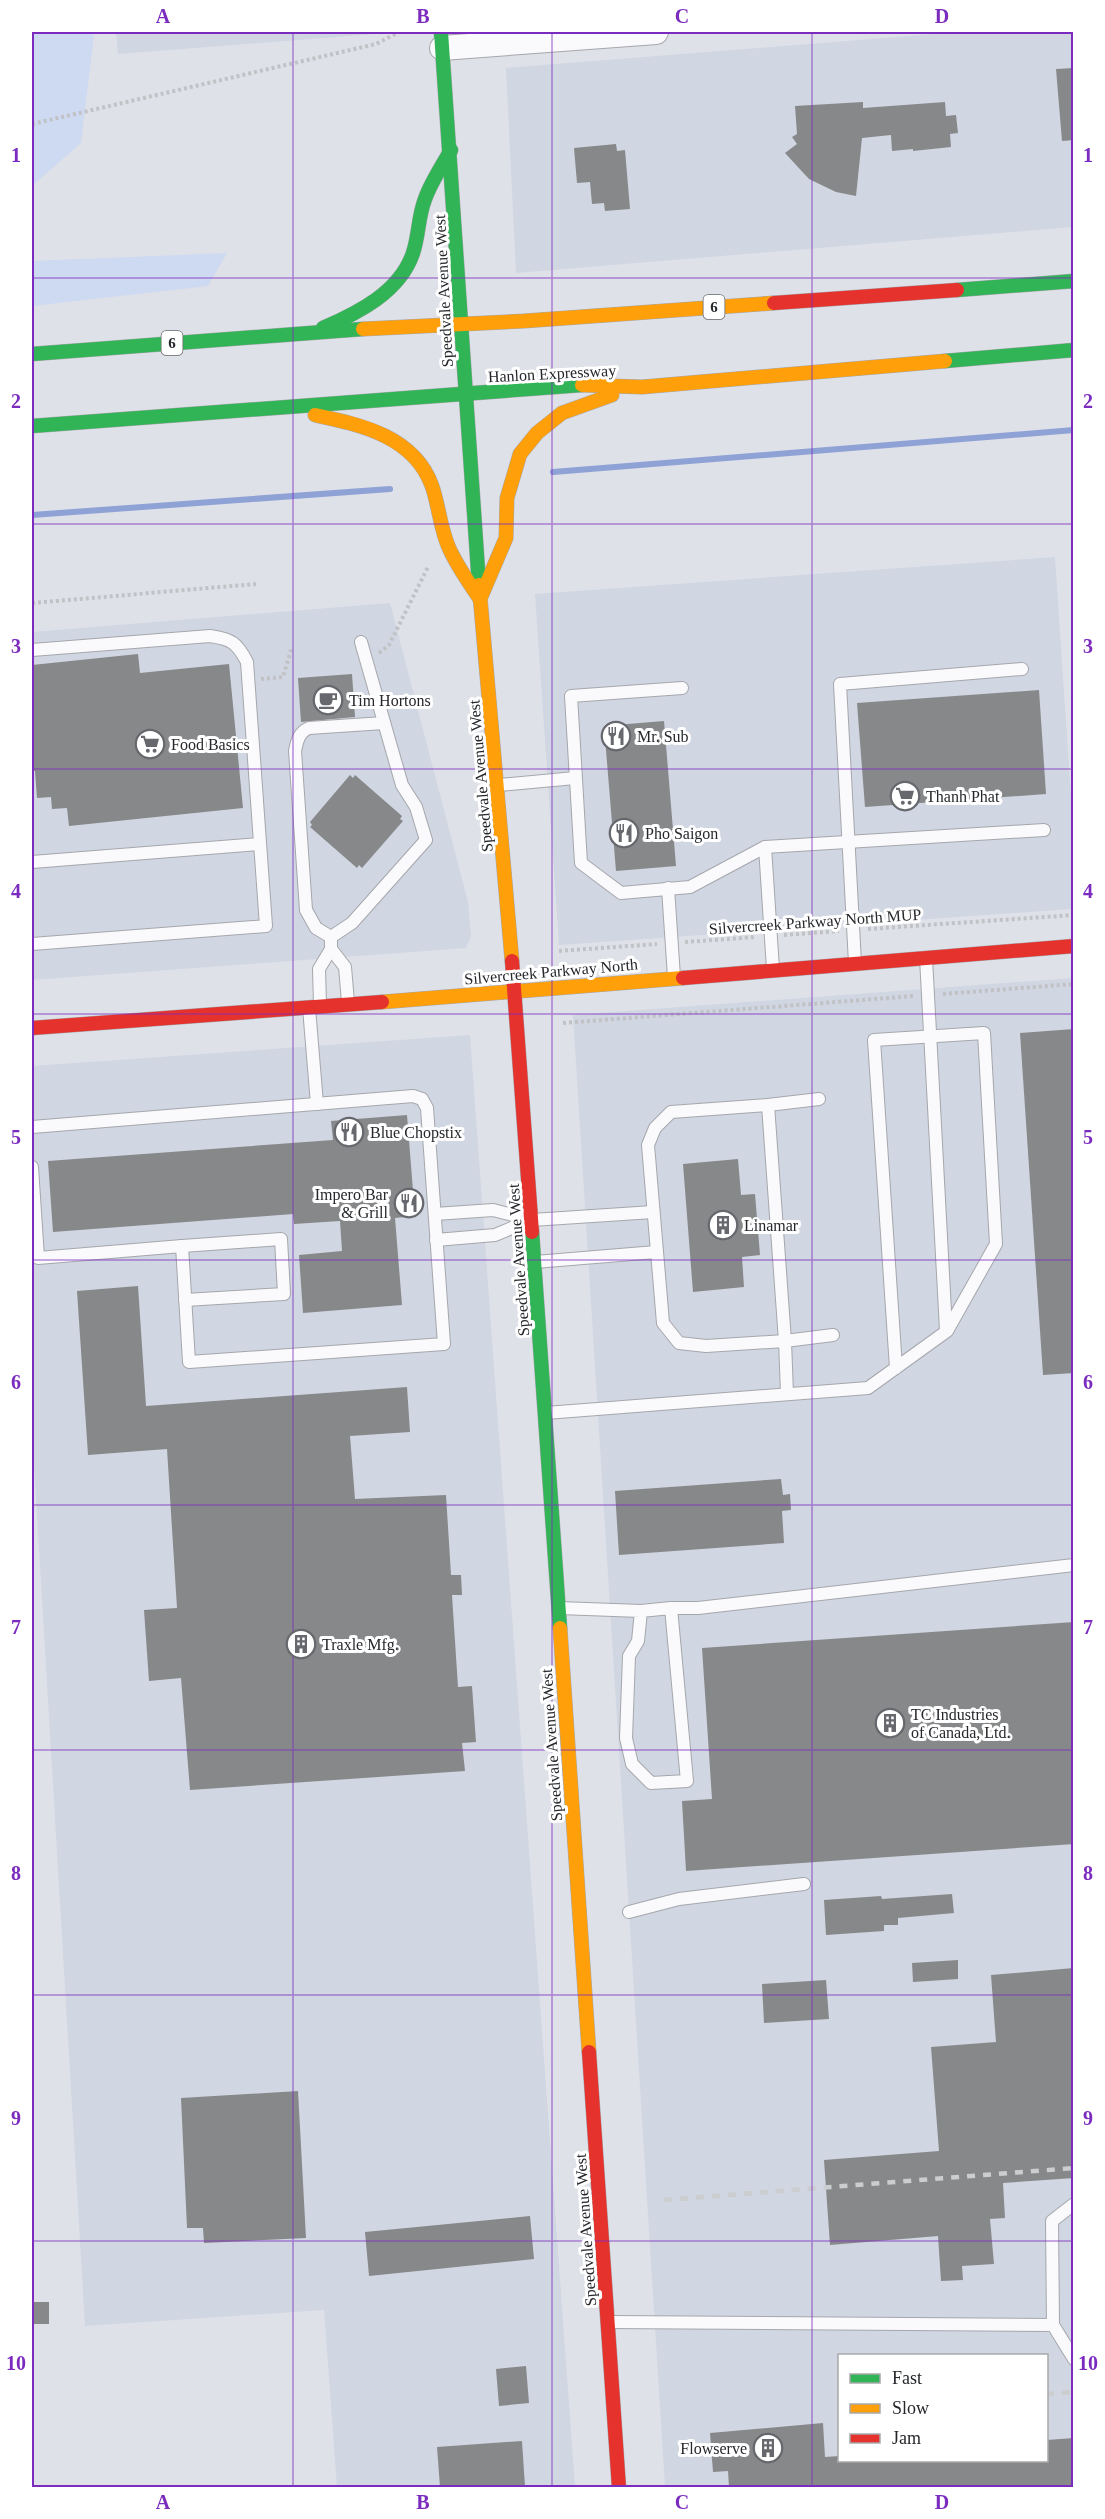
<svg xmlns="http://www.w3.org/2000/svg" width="1105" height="2519" font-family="Georgia,serif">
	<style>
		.built { fill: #d0d6e2; fill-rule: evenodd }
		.green { fill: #ced9f2 }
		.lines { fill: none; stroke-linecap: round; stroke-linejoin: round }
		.stream { stroke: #8fa2d6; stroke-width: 6 }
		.building { fill: #878889 }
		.lane-casing { stroke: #a5a7ac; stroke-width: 14 }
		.street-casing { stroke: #a5a7ac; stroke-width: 26 }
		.fast-casing { stroke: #a5a7ac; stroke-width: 15 }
		.slow-casing { stroke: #a5a7ac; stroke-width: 15 }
		.jam-casing { stroke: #a5a7ac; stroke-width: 15 }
		.path { stroke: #c1c2c5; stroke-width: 4; stroke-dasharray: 3 3; stroke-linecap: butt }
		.lane { stroke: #fafafc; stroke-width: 12 }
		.street { stroke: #fafafc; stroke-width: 24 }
		.fast { stroke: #30b455; stroke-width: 14 }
		.slow { stroke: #ff9f0a; stroke-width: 14 }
		.jam { stroke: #e5322d; stroke-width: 14 }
		.rail { stroke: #cbcdce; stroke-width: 4.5; stroke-dasharray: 8 8; stroke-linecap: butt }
		.grid { fill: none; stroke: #7b2cbf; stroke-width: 1.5; stroke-opacity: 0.55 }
		.labels { text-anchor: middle; stroke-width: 6; stroke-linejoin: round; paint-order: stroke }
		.shield { fill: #fff; stroke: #66686b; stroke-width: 1.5 }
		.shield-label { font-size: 15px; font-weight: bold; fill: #25272b }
		.street-label { font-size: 16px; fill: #25272b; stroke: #fff }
		.poi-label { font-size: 16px; fill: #25272b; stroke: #fff; text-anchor: start }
		.neatline { fill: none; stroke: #7b2cbf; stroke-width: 2 }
		.grid-label { font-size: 20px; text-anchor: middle; font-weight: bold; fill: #7b2cbf }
	</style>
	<rect width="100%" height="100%" fill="#dfe1e8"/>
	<g class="built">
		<path d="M116,32H400L118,54Z"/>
		<path d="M959,32H1073V227L516,273L506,68Z"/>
		<path d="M1055,557L1073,827V909L559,945L535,594Z"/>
		<path d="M390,603L468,902L471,936L466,948L32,980V632Z"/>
		<path d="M1073,978V2487H665L573,1015ZM840,2356H1046V2460H840Z"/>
		<path d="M470,1035L575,2487H337L324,2310L85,2326L32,1430V1066Z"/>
	</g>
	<g class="green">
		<path d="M32,32H85L94,35L81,143L32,186Z"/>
		<path d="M227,253L208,286L32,306V261Z"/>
	</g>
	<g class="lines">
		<g class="stream">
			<path d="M553,472L1074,430"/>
			<path d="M32,515L390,489"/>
		</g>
	</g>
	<g class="building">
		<path d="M1074,68V140L1062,141L1056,69Z"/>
		<path d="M863,102V108L945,102L946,116L956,115L958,133L950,134L951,147L913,151V149L892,151L891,135L862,138L856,196L836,192L809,179L785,153L797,144L792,137L797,134L795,106Z"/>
		<path d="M616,144L617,151L625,150L630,209L605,211L604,203L592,204L590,182L577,183L574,148Z"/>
		<path d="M138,654L140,673L229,664L243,808L69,826L67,808L52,809L51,797L37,798L35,771H32V665Z"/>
		<path d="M352,674L355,717L301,722L298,678Z"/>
		<path d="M1039,690L1046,794L865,807L857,703Z"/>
		<path d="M664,721L676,866L616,871L604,726Z"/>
		<path d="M350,775L353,778L355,775L402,816L400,819L403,821L362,868L359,865L357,868L310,827L312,825L310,822Z"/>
		<path d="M1074,1029V1373L1043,1375L1020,1033Z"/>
		<path d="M407,1115L415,1216L395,1218L402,1305L303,1313L299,1255L342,1251L340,1221L294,1224L293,1214L53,1232L48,1161L333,1140L331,1121Z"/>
		<path d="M738,1159L741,1195L755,1194L760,1255L742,1257L744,1287L693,1292L683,1164Z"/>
		<path d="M138,1286L146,1406L407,1387L410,1432L350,1436L355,1499L446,1495L451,1575H461L462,1595H452L458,1687L472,1686L476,1742L462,1743L465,1771L190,1790L181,1678L149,1681L144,1610L177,1608L167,1449L88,1455L77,1291Z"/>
		<path d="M781,1479L783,1495L790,1494L791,1510L782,1511L784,1543L619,1555L615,1491Z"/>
		<path d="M1074,1622V1844L686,1871L682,1801L712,1799L702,1648Z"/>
		<path d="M952,1894L954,1913L898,1918V1925H884V1931L826,1935L824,1900L881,1896L882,1899Z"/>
		<path d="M958,1960V1979L913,1982L912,1963Z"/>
		<path d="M1074,1968V2178L1003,2183L1005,2218L990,2219L994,2264L962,2266L963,2280L941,2281L938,2236L830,2245L824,2160L939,2151L931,2047L996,2042L991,1975Z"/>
		<path d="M826,1980L829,2019L764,2023L762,1984Z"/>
		<path d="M298,2091L306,2238L204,2243L203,2228H187L181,2098Z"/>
		<path d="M530,2216L534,2259L369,2276L365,2232Z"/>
		<rect x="32" y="2302" width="17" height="22"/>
		<path d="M526,2366L529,2403L499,2406L496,2369Z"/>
		<path d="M823,2423L825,2457L840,2456V2460H1047V2440L1074,2438V2487H729L728,2471L713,2472L710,2433Z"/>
		<path d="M522,2441L525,2487H440L437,2447Z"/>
	</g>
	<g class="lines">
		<g class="lane-casing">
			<g id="lane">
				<path d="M32,650L210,636C232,639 237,643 247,662L266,926L32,944"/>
				<path d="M682,688L571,696L581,863L621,893L690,887L765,847L1044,830"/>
				<path d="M499,785L575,778"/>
				<path d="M765,847L773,969"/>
				<path d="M32,862L260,844"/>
				<path d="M668,888L674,977"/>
				<path d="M331,937L352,923L426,840L416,807L402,785L361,642"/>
				<path d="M331,937L316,928L306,910L295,751C297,741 299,732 309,728L384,723"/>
				<path d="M331,937V949L345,967L348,1002"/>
				<path d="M926,958L946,1330"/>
				<path d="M855,963L840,684L1022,669"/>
				<path d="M320,1004L319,969L331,949"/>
				<path d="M309,1008L317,1104"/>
				<path d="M768,1105L785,1341L706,1346L679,1343L663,1323L648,1145L655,1128L671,1112Z"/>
				<path d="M768,1105L819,1099"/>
				<path d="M32,1127L413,1096L422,1099L427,1108L444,1344L189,1362L182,1246L38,1258L32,1167"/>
				<path d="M435,1214L493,1210L532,1220L653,1212"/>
				<path d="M436,1240L495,1235L531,1220"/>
				<path d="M182,1246L281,1239L284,1294L185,1300"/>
				<path d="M535,1262L656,1252"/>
				<path d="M787,1394L785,1341L833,1335"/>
				<path d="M546,1413L868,1388L947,1331L996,1244L984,1033L874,1040L896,1368"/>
				<path d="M559,1608L641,1611L671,1608L687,1781L651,1783L632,1764L626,1738L629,1656L638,1641L641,1611"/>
				<path d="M671,1608H698L1074,1565"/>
				<path d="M629,1912L679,1899L804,1884"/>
				<path d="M609,2322L1053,2325L1074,2359"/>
				<path d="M1053,2325L1052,2221L1074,2204"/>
			</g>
		</g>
		<g class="street-casing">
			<path id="street" d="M442,48L656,32"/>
		</g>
		<g class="fast-casing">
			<g id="fast">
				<path d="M441,32L479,585"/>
				<path d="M957,290L1074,281"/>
				<path d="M323,328C358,313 400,292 413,253C419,235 418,217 425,199C431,182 442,166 451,150"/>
				<path d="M32,354L363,329"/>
				<path d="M945,361L1074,350"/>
				<path d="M32,426L582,385"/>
				<path d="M532,1232L560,1628"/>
			</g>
		</g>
		<g class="slow-casing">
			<g id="slow">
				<path d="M363,329L524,321L774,303"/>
				<path d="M582,385L642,387L945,361"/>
				<path d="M315,415C361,425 414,436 432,486C439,506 440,528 449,548C457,566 469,583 480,599"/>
				<path d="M479,585L512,961"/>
				<path d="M480,599L506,538L507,498L520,454L537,433L562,413L612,395"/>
				<path d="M382,1002L683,978"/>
				<path d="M560,1628L589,2052"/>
			</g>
		</g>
		<g class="jam-casing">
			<g id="jam">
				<path d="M774,303L957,290"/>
				<path d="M512,961L532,1232"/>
				<path d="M683,978L1074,946"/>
				<path d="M32,1028L382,1002"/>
				<path d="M589,2052L619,2488"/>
			</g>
		</g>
		<g class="path">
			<path d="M32,124L376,44L399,32"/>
			<path d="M32,603L256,584"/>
			<path d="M379,653L389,645L428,567"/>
			<path d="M261,679L283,677L292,647"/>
			<path d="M868,929L1074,915"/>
			<path d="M784,935L839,931"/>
			<path d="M685,942L756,937"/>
			<path d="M559,951L657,944"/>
			<path d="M943,994L1074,984"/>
			<path d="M563,1023L914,996"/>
		</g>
		<use href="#lane" class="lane"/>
		<use href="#street" class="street"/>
		<use href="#fast" class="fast"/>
		<use href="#slow" class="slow"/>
		<use href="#jam" class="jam"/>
		<g class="rail">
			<path d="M664,2200L1074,2168"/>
			<path d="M1046,2394L1074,2392"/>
		</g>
	</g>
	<path class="grid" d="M293,32V2488M552,32V2488M812,32V2488M32,278H1074M32,524H1074M32,769H1074M32,1014H1074M32,1260H1074M32,1505H1074M32,1750H1074M32,1995H1074M32,2241H1074"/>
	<defs>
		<g id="cafe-ring" transform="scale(1.5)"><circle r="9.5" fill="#fff" stroke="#66686d" stroke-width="1.5"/><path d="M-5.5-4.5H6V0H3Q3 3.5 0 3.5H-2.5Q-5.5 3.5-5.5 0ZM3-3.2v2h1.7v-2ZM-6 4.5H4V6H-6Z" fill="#66686d"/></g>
		<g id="restaurant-ring" transform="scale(1.5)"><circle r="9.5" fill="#fff" stroke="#66686d" stroke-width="1.5"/><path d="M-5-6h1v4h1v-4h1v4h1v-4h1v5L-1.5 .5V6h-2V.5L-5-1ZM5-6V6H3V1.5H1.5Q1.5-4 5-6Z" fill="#66686d"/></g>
		<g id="supermarket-ring" transform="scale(1.5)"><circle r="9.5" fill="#fff" stroke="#66686d" stroke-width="1.5"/><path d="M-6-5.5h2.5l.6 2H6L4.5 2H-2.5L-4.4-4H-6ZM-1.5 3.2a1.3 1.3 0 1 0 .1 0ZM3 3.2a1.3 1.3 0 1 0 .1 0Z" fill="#66686d"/></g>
		<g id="building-ring" transform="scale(1.5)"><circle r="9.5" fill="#fff" stroke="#66686d" stroke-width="1.5"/><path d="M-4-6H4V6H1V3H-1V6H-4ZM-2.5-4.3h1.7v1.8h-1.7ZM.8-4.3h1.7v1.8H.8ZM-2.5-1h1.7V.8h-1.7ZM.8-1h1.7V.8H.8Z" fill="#66686d"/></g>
	</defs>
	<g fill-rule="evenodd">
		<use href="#cafe-ring" x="328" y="700"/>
		<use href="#restaurant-ring" x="616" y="736"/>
		<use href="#supermarket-ring" x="150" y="744"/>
		<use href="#supermarket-ring" x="905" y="796"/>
		<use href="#restaurant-ring" x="624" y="833"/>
		<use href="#restaurant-ring" x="349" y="1132"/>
		<use href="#restaurant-ring" x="409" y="1203"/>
		<use href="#building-ring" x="723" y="1225"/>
		<use href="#building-ring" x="301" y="1644"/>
		<use href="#building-ring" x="890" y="1723"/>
		<use href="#building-ring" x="768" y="2448"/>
	</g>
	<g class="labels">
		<g class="shield">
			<rect x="703.5" y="295" width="21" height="24" rx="4.5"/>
			<rect x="161.5" y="331" width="21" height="24" rx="4.5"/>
		</g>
		<g class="shield-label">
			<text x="714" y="312">6</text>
			<text x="172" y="348">6</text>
		</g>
		<g class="street-label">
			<text transform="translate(443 291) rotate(-93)" y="6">Speedvale Avenue West</text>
			<text transform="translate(552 373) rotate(-3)" y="6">Hanlon Expressway</text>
			<text transform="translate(480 776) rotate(-95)" y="6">Speedvale Avenue West</text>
			<text transform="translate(815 921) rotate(-4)" y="6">Silvercreek Parkway North MUP</text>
			<text transform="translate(551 971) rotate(-5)" y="6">Silvercreek Parkway North</text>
			<text transform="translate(518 1260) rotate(-94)" y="6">Speedvale Avenue West</text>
			<text transform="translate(551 1745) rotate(-94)" y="6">Speedvale Avenue West</text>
			<text transform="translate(585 2230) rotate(-94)" y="6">Speedvale Avenue West</text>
		</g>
		<g class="poi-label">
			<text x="349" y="706">Tim Hortons</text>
			<text x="637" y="742">Mr. Sub</text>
			<text x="171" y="750">Food Basics</text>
			<text x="926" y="802">Thanh Phat</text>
			<text x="645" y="839">Pho Saigon</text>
			<text x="370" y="1138">Blue Chopstix</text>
			<text x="388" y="1200" text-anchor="end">Impero Bar<tspan x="388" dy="18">&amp; Grill</tspan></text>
			<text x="744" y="1231">Linamar</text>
			<text x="322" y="1650">Traxle Mfg.</text>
			<text x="911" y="1720">TC Industries<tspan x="911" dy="18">of Canada, Ltd.</tspan></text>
			<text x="747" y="2454" text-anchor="end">Flowserve</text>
		</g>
	</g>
	<rect width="1105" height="2519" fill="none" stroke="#ffffff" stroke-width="66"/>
	<rect x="838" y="2354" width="210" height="108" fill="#ffffff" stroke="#a8a9aa" stroke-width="1.5"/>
	<rect x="850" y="2374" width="30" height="9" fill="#30b455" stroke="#a8a9aa" stroke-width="1.5"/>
	<text x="892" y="2384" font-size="18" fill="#25272b">Fast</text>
	<rect x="850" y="2404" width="30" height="9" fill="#ff9f0a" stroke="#a8a9aa" stroke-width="1.5"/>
	<text x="892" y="2414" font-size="18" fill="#25272b">Slow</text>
	<rect x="850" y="2434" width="30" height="9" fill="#e5322d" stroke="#a8a9aa" stroke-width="1.5"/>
	<text x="892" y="2444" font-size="18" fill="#25272b">Jam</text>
	<rect x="33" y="33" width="1039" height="2453" class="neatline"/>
	<g class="grid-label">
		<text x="163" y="23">A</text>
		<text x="423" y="23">B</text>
		<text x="682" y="23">C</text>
		<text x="942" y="23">D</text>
		<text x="16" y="162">1</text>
		<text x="1088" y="162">1</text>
		<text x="16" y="408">2</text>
		<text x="1088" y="408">2</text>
		<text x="16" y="653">3</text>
		<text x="1088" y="653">3</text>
		<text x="16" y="898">4</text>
		<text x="1088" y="898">4</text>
		<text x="16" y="1144">5</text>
		<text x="1088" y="1144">5</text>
		<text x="16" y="1389">6</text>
		<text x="1088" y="1389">6</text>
		<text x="16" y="1634">7</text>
		<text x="1088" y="1634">7</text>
		<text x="16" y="1880">8</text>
		<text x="1088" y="1880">8</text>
		<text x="16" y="2125">9</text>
		<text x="1088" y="2125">9</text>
		<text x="16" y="2370">10</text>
		<text x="1088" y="2370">10</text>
		<text x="163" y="2509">A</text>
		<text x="423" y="2509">B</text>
		<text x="682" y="2509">C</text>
		<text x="942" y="2509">D</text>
	</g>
</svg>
